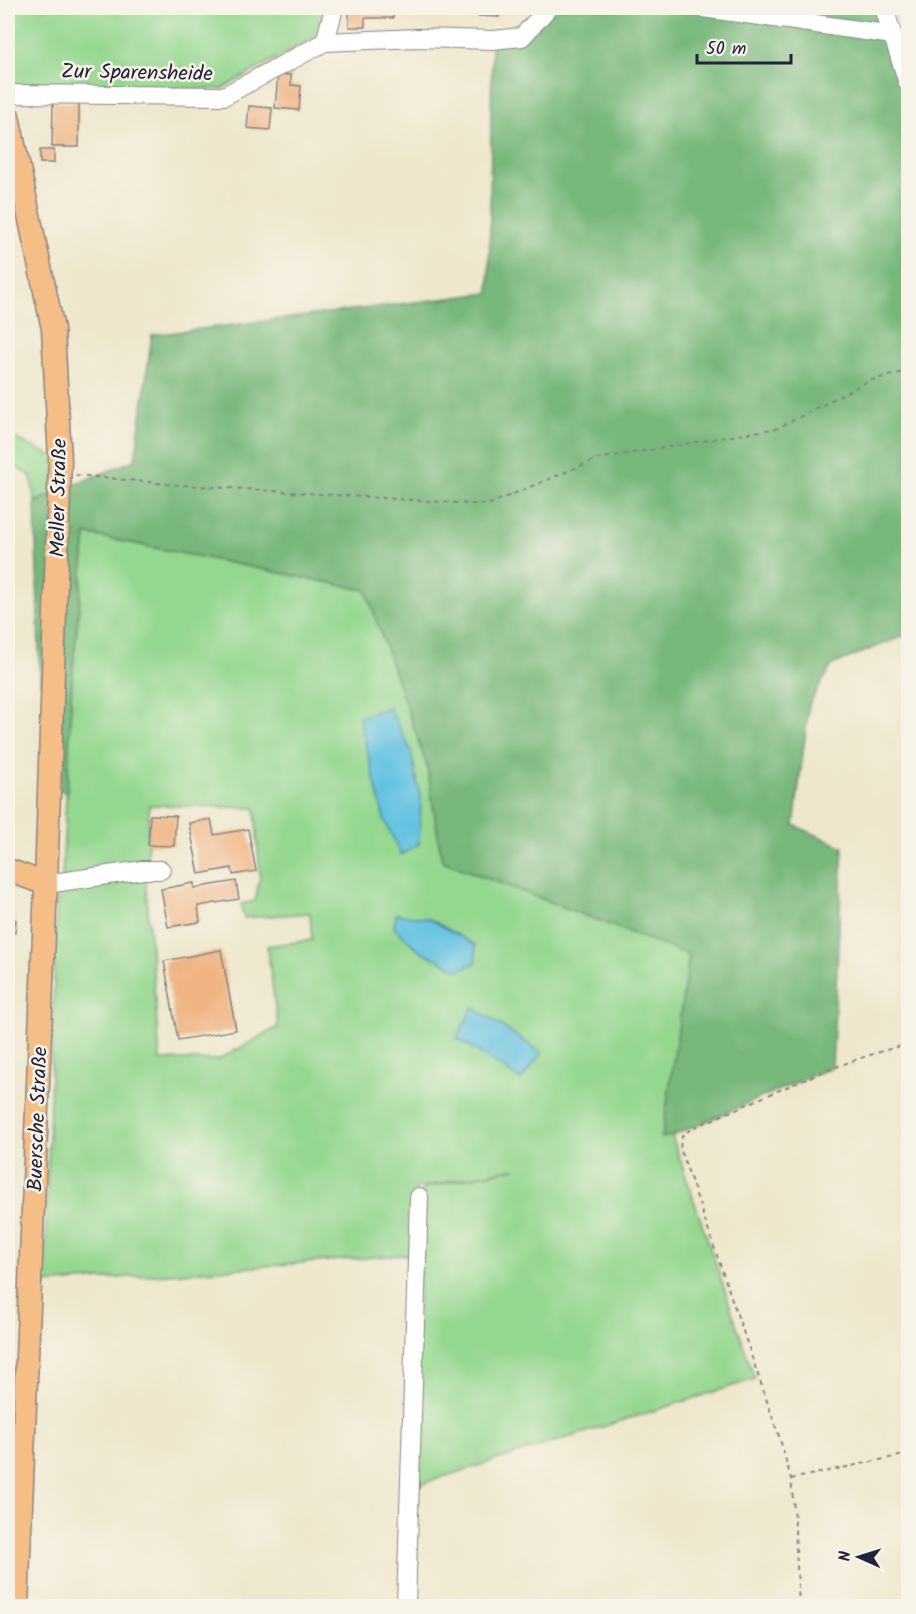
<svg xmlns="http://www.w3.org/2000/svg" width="916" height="1614" font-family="Kalam,sans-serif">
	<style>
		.green { fill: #94d78f; stroke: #5b7c65; stroke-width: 1.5 }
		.forest { fill: #77b87a; stroke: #4c6d5a; stroke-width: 1.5 }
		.water { fill: #63c2e1; stroke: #42728e; stroke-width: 1.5 }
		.building { fill: #f0b381 }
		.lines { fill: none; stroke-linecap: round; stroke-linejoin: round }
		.minor-casing { stroke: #888484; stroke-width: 20 }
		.major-casing { stroke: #888484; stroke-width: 25 }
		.path { stroke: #888484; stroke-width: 2; stroke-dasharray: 4.5 4.5; stroke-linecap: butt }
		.minor { stroke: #fff; stroke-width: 18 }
		.major { stroke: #f6be87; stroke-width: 22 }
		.labels { text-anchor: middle; stroke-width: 5; stroke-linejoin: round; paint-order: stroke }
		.street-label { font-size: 21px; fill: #22223b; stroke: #f7f3e8 }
	</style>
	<rect width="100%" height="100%" fill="#f7f3e8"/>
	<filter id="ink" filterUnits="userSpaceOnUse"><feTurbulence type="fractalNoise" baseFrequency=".0167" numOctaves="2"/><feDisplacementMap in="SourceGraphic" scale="12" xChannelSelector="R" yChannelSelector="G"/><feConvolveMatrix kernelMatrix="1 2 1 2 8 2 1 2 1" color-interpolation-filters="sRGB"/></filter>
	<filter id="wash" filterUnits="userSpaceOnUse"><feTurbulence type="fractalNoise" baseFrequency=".008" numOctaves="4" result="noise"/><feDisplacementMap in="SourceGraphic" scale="24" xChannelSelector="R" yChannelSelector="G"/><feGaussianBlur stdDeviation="1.35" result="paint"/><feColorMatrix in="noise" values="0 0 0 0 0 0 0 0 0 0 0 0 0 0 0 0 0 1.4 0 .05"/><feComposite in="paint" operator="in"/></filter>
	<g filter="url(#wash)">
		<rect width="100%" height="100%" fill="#eee7cc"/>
		<g class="green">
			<path d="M8,8H328L321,34L221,89L8,87Z"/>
			<path d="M8,435L54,457V494L35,502L31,476L8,463Z"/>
			<path d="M86,534L366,590L427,766L442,861L690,955L662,1137L672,1136L755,1379L411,1487L423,1188L515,1168L416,1188L414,1254L44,1284L57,890L145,875L160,1060H218L278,1027L267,946L312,940L310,913L244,918L241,904L255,901L260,877L255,808L149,805L147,863L62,879L72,678Z"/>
		</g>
		<g class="forest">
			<path d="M554,8H876L908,99V638L903,636L832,665L809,704L794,825L843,847L832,1067L672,1136L662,1138L689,955L442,861L427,766L366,590L86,534L72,678L67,795L60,789L68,487L135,460L152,335L489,293L492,44Z"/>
			<path d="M54,494L46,684H40L35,502Z"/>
		</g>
		<g class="water">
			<path d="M389,707L411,751L421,800L419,844L401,855L384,819L359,717Z"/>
			<path d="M396,914L430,919L475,945L476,963L459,970L419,950L394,928Z"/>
			<path d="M473,1007L542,1053L521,1080L457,1038Z"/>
		</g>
		<g id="blocks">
			<g class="building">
				<path d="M349,8H393V18H365V27H349Z"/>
				<path d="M477,8H499V17L477,16Z"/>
				<path d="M278,74L291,75V85L301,86L299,110L275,108Z"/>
				<path d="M53,102H79V147H52Z"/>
				<path d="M249,106L272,108L270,130L247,128Z"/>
				<rect x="40" y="150" width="14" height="13"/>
				<path d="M150,815L176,816L174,846L148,845Z"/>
				<path d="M211,819L214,835L248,829L256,871L233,875L232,868L199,874L189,823Z"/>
				<path d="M236,881L239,899L198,906L200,922L168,927L161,889L194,883V888Z"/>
				<path d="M8,919L16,920L15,933L8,932Z"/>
				<path d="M221,950L236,1030L178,1040L164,961Z"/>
			</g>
		</g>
	</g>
	<g filter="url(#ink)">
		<use href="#blocks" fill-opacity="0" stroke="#888484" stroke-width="1.5"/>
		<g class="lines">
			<g class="minor-casing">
				<g id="minor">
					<path d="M703,8L893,35"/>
					<path d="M884,8L908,83"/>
					<path d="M325,42L334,8"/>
					<path d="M8,94L224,96L325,42L417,38L493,40L522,37L548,8"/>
					<path d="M46,884L143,870H161"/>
					<path d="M406,1606L419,1197"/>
				</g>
			</g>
			<g class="major-casing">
				<g id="major">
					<path d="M8,116L53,329L60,460L46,884L17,1606"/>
					<path d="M8,870L46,884"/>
				</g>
			</g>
			<g class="path">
				<path d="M76,475L168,484L487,505L597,459L778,428L868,381L908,371"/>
				<path d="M791,1479L908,1454"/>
				<path d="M799,1606L794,1509L791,1479L780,1439L680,1148L682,1136L692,1128C762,1099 835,1062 908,1044"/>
			</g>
			<use href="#minor" class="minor"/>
			<use href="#major" class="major"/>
		</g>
	</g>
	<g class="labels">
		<g class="street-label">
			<text transform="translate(137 72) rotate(1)" y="7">Zur Sparensheide</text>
			<text transform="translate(58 498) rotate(-89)" y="7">Meller Straße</text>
			<text transform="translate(37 1119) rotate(-88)" y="7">Buersche Straße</text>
		</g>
	</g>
	<rect width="916" height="1614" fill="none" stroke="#f7f3e8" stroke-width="30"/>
	<g transform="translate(859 1557) rotate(273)" stroke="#f7f3e8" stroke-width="4.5" paint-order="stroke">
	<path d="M0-4.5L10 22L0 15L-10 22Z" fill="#22223b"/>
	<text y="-9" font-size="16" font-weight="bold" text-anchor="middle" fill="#22223b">N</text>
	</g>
	<path d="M697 54v9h94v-9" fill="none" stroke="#22223b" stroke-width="3"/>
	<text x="706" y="54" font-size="18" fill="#22223b" stroke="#f7f3e8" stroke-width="4.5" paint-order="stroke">50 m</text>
</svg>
